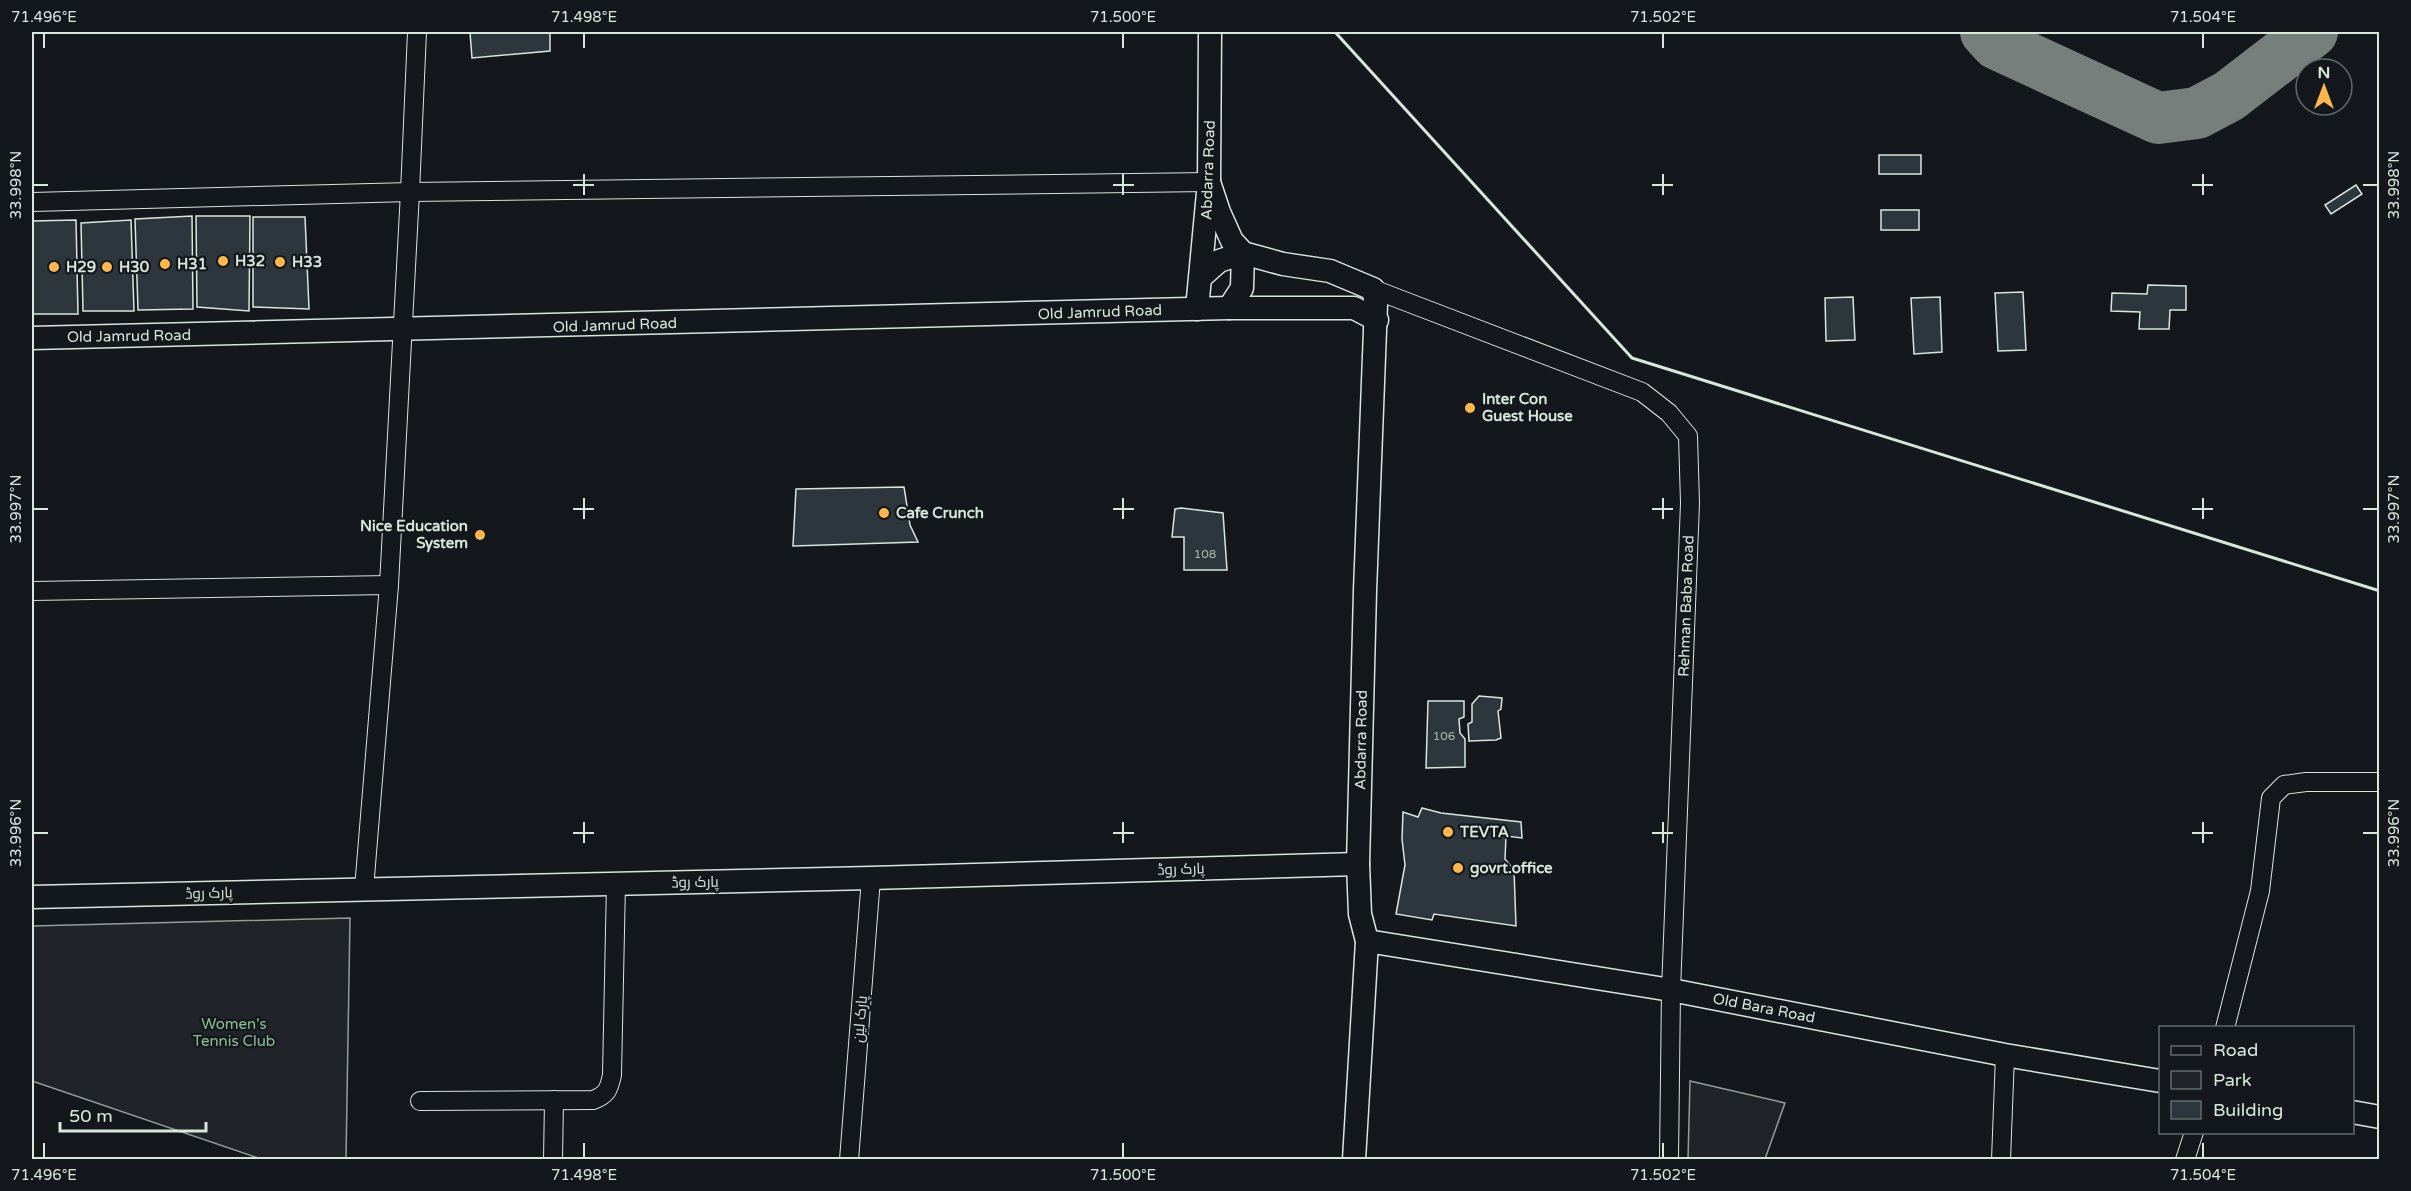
<svg xmlns="http://www.w3.org/2000/svg" width="2411" height="1191" font-family="'Varela Round',Cairo,sans-serif">
	<style>
		.green { fill: #202428; stroke: #939e99; stroke-width: 1.5 }
		.lines { fill: none; stroke-linecap: round; stroke-linejoin: round }
		.taxiway { stroke: #767f7c; stroke-width: 52 }
		.building { fill: #2c363c; stroke: #d8e6dc; stroke-width: 1.5 }
		.minor-casing { stroke: #d8e6dc; stroke-width: 20 }
		.tertiary-casing { stroke: #d8e6dc; stroke-width: 25 }
		.minor { stroke: #14181c; stroke-width: 18 }
		.tertiary { stroke: #14181c; stroke-width: 22 }
		.wall { stroke: #d8e6dc; stroke-width: 3 }
		.ticks { fill: none; stroke: #d8e6dc; stroke-width: 2 }
		.poi-dot { fill: #ffb74d; stroke: #14181c; stroke-width: 2 }
		.labels { text-anchor: middle; stroke-width: 4.5; stroke-linejoin: round; paint-order: stroke }
		.number-label { font-size: 12px; fill: #adbab4 }
		.street-label { font-size: 15px; fill: #d8e6dc; stroke: #14181c }
		.poi-label { font-size: 15px; font-weight: bold; fill: #d8e6dc; stroke: #14181c; text-anchor: start }
		.park-label { font-size: 15px; fill: #8ac095; stroke: #14181c }
		.neatline { fill: none; stroke: #d8e6dc; stroke-width: 2 }
		.ticks-label { font-size: 15px; text-anchor: middle; fill: #d8e6dc }
	</style>
	<rect width="100%" height="100%" fill="#14181c"/>
	<g class="green">
		<path d="M350,918L346,1159H261L32,1081V926Z"/>
		<path d="M1690,1081L1785,1103L1765,1159H1688Z"/>
	</g>
	<g class="lines">
		<path class="taxiway" d="M1986,32L1997,44L2158,118L2197,113L2229,96L2312,32"/>
	</g>
	<g class="building">
		<path d="M470,32H550V51L472,58Z"/>
		<rect x="1879" y="155" width="42" height="19"/>
		<path d="M2356,185L2362,194L2331,214L2325,205Z"/>
		<rect x="1881" y="210" width="38" height="20"/>
		<path d="M192,216L193,309L138,310L135,219Z"/>
		<path d="M196,216H250L249,311L197,307Z"/>
		<path d="M253,217H305L309,309L253,307Z"/>
		<path d="M76,220L78,314H32V221Z"/>
		<path d="M131,220L134,311H83L81,223Z"/>
		<path d="M2148,285L2186,286V310H2170L2169,329H2139L2140,312L2111,311L2112,293L2147,294Z"/>
		<path d="M2023,292L2026,350L1998,351L1995,293Z"/>
		<path d="M1853,297L1855,340L1826,341L1825,298Z"/>
		<path d="M1940,297L1942,352L1914,354L1911,298Z"/>
		<path d="M904,487L910,525L918,542L793,546L796,489Z"/>
		<path d="M1181,508L1223,513L1227,570H1184V537H1172L1175,509Z"/>
		<path d="M1479,696L1502,698L1501,709L1498,711L1501,738L1496,740L1469,741L1468,724L1472,722V704Z"/>
		<path d="M1428,701H1464V717L1459,719L1460,733L1465,739V767L1426,768Z"/>
		<path d="M1422,808L1441,813L1521,822L1522,838L1506,836L1505,859L1514,870L1516,926L1434,914L1432,920L1396,914L1405,865L1402,839L1403,812L1418,817Z"/>
	</g>
	<g class="lines">
		<g class="minor-casing">
			<g id="minor">
				<path d="M32,202L410,192L1209,182"/>
				<path d="M1373,289L1642,392L1669,413L1688,436L1690,503L1671,990L1669,1160"/>
				<path d="M32,591L389,585"/>
				<path d="M364,889L389,585L410,192L417,32"/>
				<path d="M2225,1028L2260,891L2271,798L2284,785L2306,782H2380"/>
				<path d="M420,1101L593,1100C607,1095 609,1089 612,1075L616,883"/>
				<path d="M553,1160L554,1100"/>
				<path d="M849,1160L871,878"/>
				<path d="M2001,1160L2005,1055"/>
				<path d="M2185,1160L2194,1132"/>
			</g>
		</g>
		<g class="tertiary-casing">
			<g id="tertiary">
				<path d="M1209,182L1219,212L1232,241L1243,253L1283,264L1330,271L1373,289L1376,304L1365,591L1358,864L1360,914L1367,941L1354,1160"/>
				<path d="M1201,277L1219,261L1243,253L1242,288L1229,308"/>
				<path d="M1197,309L1209,182L1210,32"/>
				<path d="M32,338L1229,308H1354L1377,320"/>
				<path d="M32,897L871,878L1358,864"/>
				<path d="M1367,941L1671,990L2005,1055L2160,1081"/>
				<path d="M2352,1112L2380,1117"/>
			</g>
		</g>
		<use href="#minor" class="minor"/>
		<use href="#tertiary" class="tertiary"/>
		<path class="wall" d="M1335,32L1632,358L2380,591"/>
	</g>
	<path class="ticks" d="M44,33V48M584,33V48M1123,33V48M1663,33V48M2203,33V48M584,174V195M1123,174V195M1663,174V195M2203,174V195M33,185H48M573,185H594M1113,185H1134M1652,185H1673M2192,185H2213M2363,185H2378M584,498V519M1123,498V519M1663,498V519M2203,498V519M33,509H48M573,509H594M1113,509H1134M1652,509H1673M2192,509H2213M2363,509H2378M584,822V843M1123,822V843M1663,822V843M2203,822V843M33,833H48M573,833H594M1113,833H1134M1652,833H1673M2192,833H2213M2363,833H2378M44,1143V1158M584,1143V1158M1123,1143V1158M1663,1143V1158M2203,1143V1158"/>
	<g class="poi-dot">
		<circle cx="223" cy="261" r="6"/>
		<circle cx="280" cy="262" r="6"/>
		<circle cx="165" cy="264" r="6"/>
		<circle cx="54" cy="267" r="6"/>
		<circle cx="107" cy="267" r="6"/>
		<circle cx="1470" cy="408" r="6"/>
		<circle cx="884" cy="513" r="6"/>
		<circle cx="480" cy="535" r="6"/>
		<circle cx="1448" cy="832" r="6"/>
		<circle cx="1458" cy="868" r="6"/>
	</g>
	<g class="labels">
		<g class="number-label">
			<text x="1205" y="558">108</text>
			<text x="1444" y="740">106</text>
		</g>
		<g class="street-label">
			<text transform="translate(1208 170) rotate(-88)" y="5">Abdarra Road</text>
			<text transform="translate(1100 312) rotate(-2)" y="5">Old Jamrud Road</text>
			<text transform="translate(615 325) rotate(-2)" y="5">Old Jamrud Road</text>
			<text transform="translate(129 336) rotate(-1)" y="5">Old Jamrud Road</text>
			<text transform="translate(1686 606) rotate(-88)" y="5">Rehman Baba Road</text>
			<text transform="translate(1361 740) rotate(-89)" y="5">Abdarra Road</text>
			<text transform="translate(1181 869) rotate(-2)" y="5">پارک روڈ</text>
			<text transform="translate(695 882) rotate(-1)" y="5">پارک روڈ</text>
			<text transform="translate(209 893) rotate(-2)" y="5">پارک روڈ</text>
			<text transform="translate(1764 1008) rotate(11)" y="5">Old Bara Road</text>
			<text transform="translate(860 1019) rotate(-85)" y="5">پارک لین</text>
		</g>
		<g class="poi-label">
			<text x="235" y="266">H32</text>
			<text x="292" y="267">H33</text>
			<text x="177" y="269">H31</text>
			<text x="66" y="272">H29</text>
			<text x="119" y="272">H30</text>
			<text x="1482" y="404">Inter Con<tspan x="1482" dy="17">Guest House</tspan></text>
			<text x="896" y="518">Cafe Crunch</text>
			<text x="468" y="531" text-anchor="end">Nice Education<tspan x="468" dy="17">System</tspan></text>
			<text x="1460" y="837">TEVTA</text>
			<text x="1470" y="873">govrt.office</text>
		</g>
		<g class="park-label">
			<text x="234" y="1029">Women's<tspan x="234" dy="17">Tennis Club</tspan></text>
		</g>
	</g>
	<rect width="2411" height="1191" fill="none" stroke="#14181c" stroke-width="66"/>
	<rect x="2159" y="1026" width="195" height="108" fill="#14181c" stroke="#626a69" stroke-width="1.5"/>
	<rect x="2171" y="1046" width="30" height="9" fill="#14181c" stroke="#626a69" stroke-width="1.5"/>
	<text x="2213" y="1056" font-size="18" fill="#d8e6dc">Road</text>
	<rect x="2171" y="1071" width="30" height="18" fill="#202428" stroke="#626a69" stroke-width="1.5"/>
	<text x="2213" y="1086" font-size="18" fill="#d8e6dc">Park</text>
	<rect x="2171" y="1101" width="30" height="18" fill="#2c363c" stroke="#626a69" stroke-width="1.5"/>
	<text x="2213" y="1116" font-size="18" fill="#d8e6dc">Building</text>
	<g transform="translate(2324 87)"><circle r="28" fill="#14181c" stroke="#626a69" stroke-width="1.5"/>
	<path d="M0-4.5L10 22L0 15L-10 22Z" fill="#ffb74d"/>
	<text y="-9" font-size="16" font-weight="bold" text-anchor="middle" fill="#d8e6dc">N</text>
	</g>
	<path d="M60 1122v9h146v-9" fill="none" stroke="#d8e6dc" stroke-width="3"/>
	<text x="69" y="1122" font-size="18" fill="#d8e6dc" stroke="#14181c" stroke-width="4.5" paint-order="stroke">50 m</text>
	<rect x="33" y="33" width="2345" height="1125" class="neatline"/>
	<g class="ticks-label">
		<text x="44" y="22">71.496°E</text>
		<text x="584" y="22">71.498°E</text>
		<text x="1123" y="22">71.500°E</text>
		<text x="1663" y="22">71.502°E</text>
		<text x="2203" y="22">71.504°E</text>
		<text transform="translate(16 185) rotate(-90)" y="5">33.998°N</text>
		<text transform="translate(2394 185) rotate(-90)" y="5">33.998°N</text>
		<text transform="translate(16 509) rotate(-90)" y="5">33.997°N</text>
		<text transform="translate(2394 509) rotate(-90)" y="5">33.997°N</text>
		<text transform="translate(16 833) rotate(-90)" y="5">33.996°N</text>
		<text transform="translate(2394 833) rotate(-90)" y="5">33.996°N</text>
		<text x="44" y="1180">71.496°E</text>
		<text x="584" y="1180">71.498°E</text>
		<text x="1123" y="1180">71.500°E</text>
		<text x="1663" y="1180">71.502°E</text>
		<text x="2203" y="1180">71.504°E</text>
	</g>
</svg>
